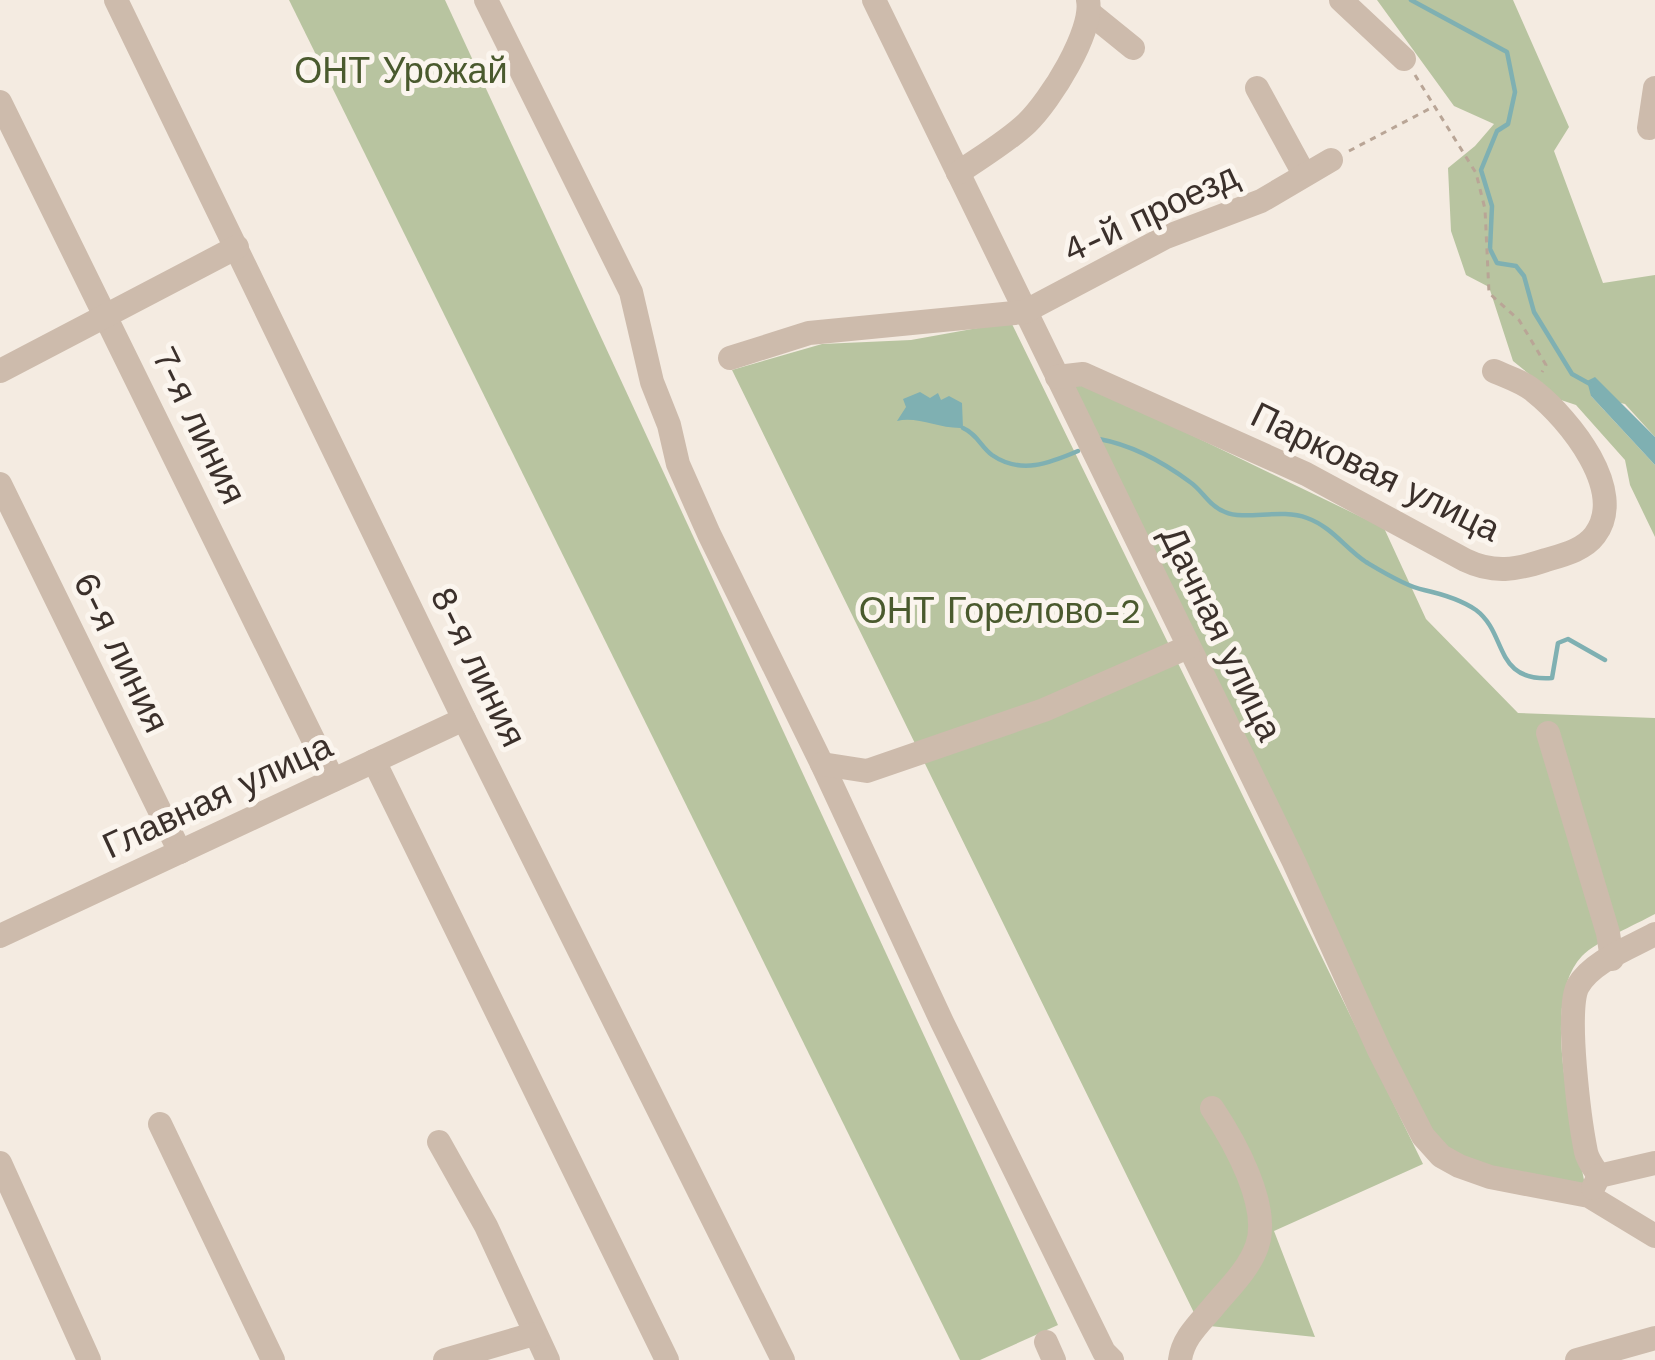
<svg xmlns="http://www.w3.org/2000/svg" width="1655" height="1360" font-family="'Work Sans',sans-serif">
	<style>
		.green { fill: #b8c4a0 }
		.water { fill: #7fb0b2 }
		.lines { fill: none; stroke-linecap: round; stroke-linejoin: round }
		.stream { stroke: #7fb0b2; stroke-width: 4.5 }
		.path { stroke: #b9a596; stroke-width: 3; stroke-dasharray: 6 6; stroke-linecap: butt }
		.minor { stroke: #cdbbac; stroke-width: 24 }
		.labels { text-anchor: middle; stroke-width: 10; stroke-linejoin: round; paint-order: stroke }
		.park-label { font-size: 36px; fill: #4a5a2e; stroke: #fbf5ee }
		.street-label { font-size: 36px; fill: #3b302b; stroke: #fbf5ee }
	</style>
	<rect width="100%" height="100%" fill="#f4ebe1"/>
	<g class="green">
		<path d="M289,0H445L1058,1325L980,1360H960Z"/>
		<path d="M1377,0H1513L1569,127L1554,151L1603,283L1655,275V437L1625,404L1591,396L1655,465V537L1630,485L1625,460L1576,405L1561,400L1513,361L1489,287L1466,275L1451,231L1448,168L1475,146L1494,124L1454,106Z"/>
		<path d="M1011,322L1423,1164L1274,1231L1315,1337L1200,1325L732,370L822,344L911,340Z"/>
		<path d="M1067,384H1086L1384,528L1426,619L1518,713L1655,718V914C1635,925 1597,941 1582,956C1538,1002 1575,1129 1585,1185L1491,1169L1449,1149L1424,1120Z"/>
	</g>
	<g class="water">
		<path d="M1595,377L1655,437V465L1591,396L1587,381Z"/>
		<path d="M920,392L930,398L938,393L941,400L949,396L962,403L963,428C938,429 918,416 897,421L906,407L903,399Z"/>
	</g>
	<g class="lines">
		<g class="stream">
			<path d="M1411,0L1507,52L1515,92L1508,124L1497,131L1481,170L1492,206L1490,249L1497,263L1516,266L1524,276L1534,312L1572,374L1590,384"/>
			<path d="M963,428C977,434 981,447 992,455C1021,475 1050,463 1078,451"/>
			<path d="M1099,439C1132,445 1163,462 1190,482C1203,491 1209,506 1225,512C1245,521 1281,508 1307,518C1332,527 1345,548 1366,562C1381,571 1407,587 1424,590C1442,594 1460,599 1476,610C1508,634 1493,682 1552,678L1558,643L1568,639L1605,660"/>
		</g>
		<g class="path">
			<path d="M1415,75L1476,173L1485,209L1489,293L1519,320L1546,365L1542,372"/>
			<path d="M1349,151L1431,108"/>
		</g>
		<g class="minor">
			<path d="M116,0L464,719L783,1360"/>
			<path d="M486,0L631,292L652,382L669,425L678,464L709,534L822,764L942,1022L1104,1352L1112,1360"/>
			<path d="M874,0L1294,862L1379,1050L1423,1136L1441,1156L1459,1166L1490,1177L1589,1196L1655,1236"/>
			<path d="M1341,0L1404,59"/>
			<path d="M1091,14L1133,48"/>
			<path d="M1257,88L1304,174"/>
			<path d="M0,102L333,780"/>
			<path d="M1649,128L1655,88"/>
			<path d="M958,173C981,157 1007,142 1027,123C1050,101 1094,31 1088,0"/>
			<path d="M730,358L809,333L1024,312L1166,237L1261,201L1331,160"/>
			<path d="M0,371L237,247"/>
			<path d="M1057,377L1083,374L1306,474L1465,560C1494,574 1516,570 1546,560C1563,555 1584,550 1595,535C1628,491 1569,419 1535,392C1524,382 1507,377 1494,371"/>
			<path d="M0,484L180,852"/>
			<path d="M1548,733L1608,933L1612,959"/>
			<path d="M374,761L667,1360"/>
			<path d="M822,764L867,771L1044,710L1188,647"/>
			<path d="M0,936L464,719"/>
			<path d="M160,1124L273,1360"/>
			<path d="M439,1142L486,1226L548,1360"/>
			<path d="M0,1163L89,1360"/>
			<path d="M1599,1176C1594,1168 1588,1161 1586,1152C1580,1122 1565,1009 1578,986C1592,961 1632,947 1655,934"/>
			<path d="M1593,1188L1599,1176L1655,1163"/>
			<path d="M1046,1342L1054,1360"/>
			<path d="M445,1360L534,1334"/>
			<path d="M1180,1360C1183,1337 1200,1323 1214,1306C1229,1288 1249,1269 1257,1246C1271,1206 1234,1141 1212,1108"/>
			<path d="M1577,1360L1655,1338"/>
		</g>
	</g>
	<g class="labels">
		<g class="park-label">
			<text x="401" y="83">ОНТ Урожай</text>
			<text x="1000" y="623">ОНТ Горелово-2</text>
		</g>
		<g class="street-label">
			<text transform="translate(1150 212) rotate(-25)" y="13">4-й проезд</text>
			<text transform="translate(200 425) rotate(64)" y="13">7-я линия</text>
			<text transform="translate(1376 471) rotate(26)" y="13">Парковая улица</text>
			<text transform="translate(1222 633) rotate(64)" y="13">Дачная улица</text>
			<text transform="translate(122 652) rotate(64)" y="13">6-я линия</text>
			<text transform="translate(479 666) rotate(64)" y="13">8-я линия</text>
			<text transform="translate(217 795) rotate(-25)" y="13">Главная улица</text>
		</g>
	</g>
</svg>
